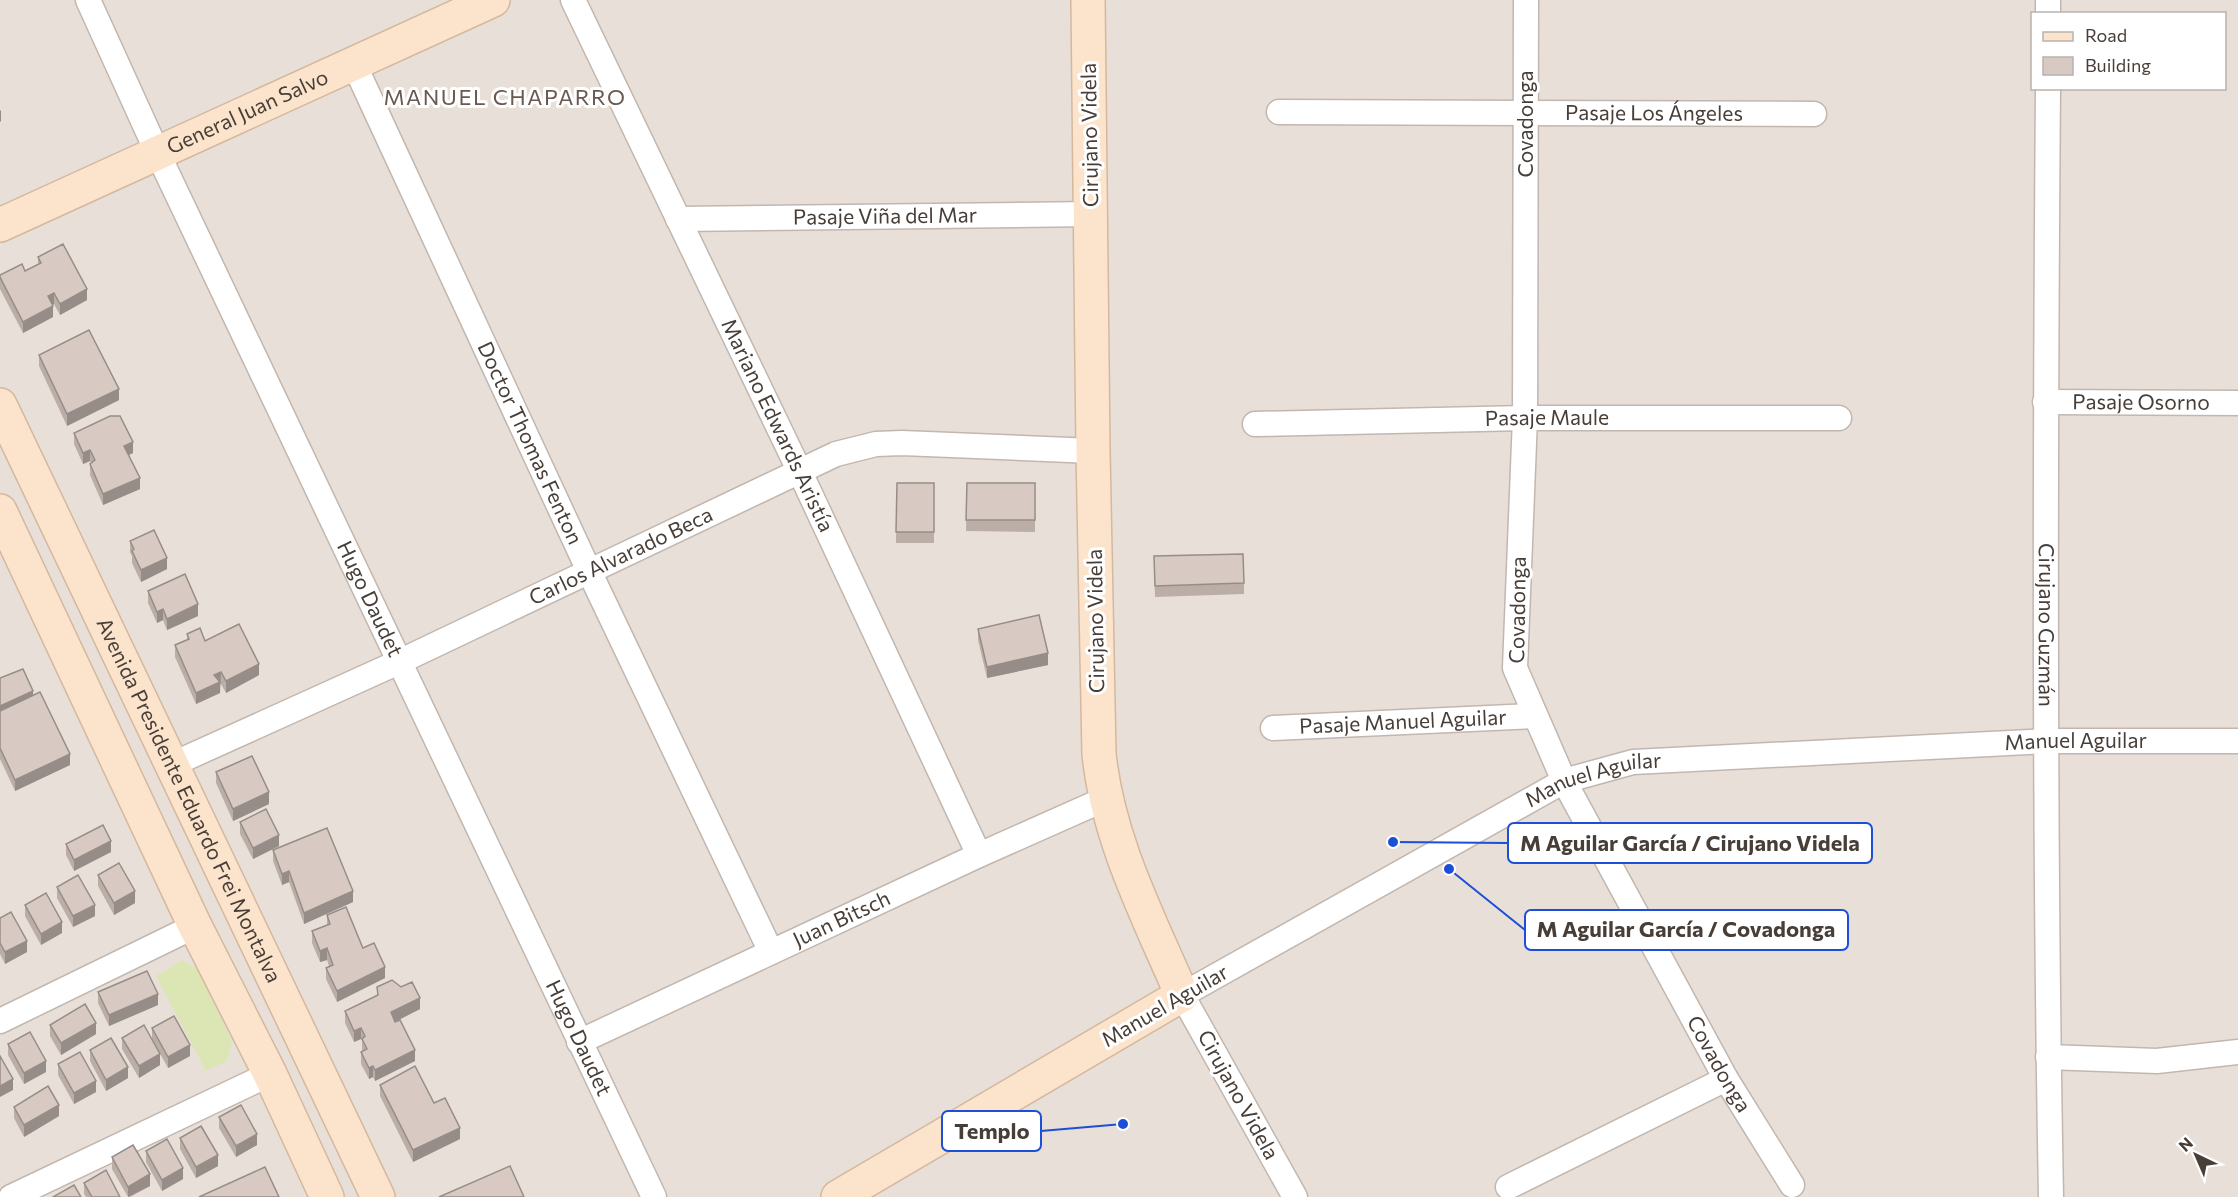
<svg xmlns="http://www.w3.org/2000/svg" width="2238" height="1197" font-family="Commissioner,sans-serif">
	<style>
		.residential { fill: #e8dfd8; fill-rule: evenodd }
		.green { fill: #dce6b5 }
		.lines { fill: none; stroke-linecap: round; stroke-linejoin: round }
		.street-casing { stroke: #c2b7af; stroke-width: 27 }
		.secondary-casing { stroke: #d4b89e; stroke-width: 36 }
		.street { stroke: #fff; stroke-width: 24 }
		.secondary { stroke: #fce4cc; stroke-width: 33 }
		.wall { fill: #baaea7 }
		.shaded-wall { fill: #978d88 }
		.building { fill: #d8cac2; stroke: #978d88; stroke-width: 1.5 }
		.labels { text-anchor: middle; stroke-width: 6; stroke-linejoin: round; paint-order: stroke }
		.street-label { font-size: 21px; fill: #483e38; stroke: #fff }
		.neighbourhood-label { font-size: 22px; letter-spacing: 1.5px; fill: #6a5950; stroke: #fff }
		.leader { fill: none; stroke: #1d4ed8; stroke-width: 2 }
		.callout-dot { fill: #1d4ed8; stroke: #fff; stroke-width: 2 }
		.callout { fill: #fff; stroke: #1d4ed8; stroke-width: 2 }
		.callout-label { font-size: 22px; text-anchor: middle; font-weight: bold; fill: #483e38 }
	</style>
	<rect width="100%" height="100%" fill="#f4eeea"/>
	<path class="residential" d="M0,0H2238V1197H0ZM2032,14H2224V88H2032Z"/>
	<path class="green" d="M182,960L198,969L232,1041L227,1061L206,1071L156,976Z"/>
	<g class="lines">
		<g class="street-casing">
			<g id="street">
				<path id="s1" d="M88,0L158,154L654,1197"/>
				<path id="s2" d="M573,0L800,472L979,855"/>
				<path id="s3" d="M1526,0L1525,418L1515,668L1564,781L1726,1079L1792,1185"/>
				<path d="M2048,14V0"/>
				<path id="s4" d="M354,64L589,571L771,952"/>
				<path id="s5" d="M2048,88C2045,458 2044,828 2051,1197"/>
				<path id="s6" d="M1279,112L1814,114"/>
				<path id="s7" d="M678,219L1092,214"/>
				<path id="s8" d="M2045,402L2238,403"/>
				<path id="s9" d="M1255,424L1525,418H1839"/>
				<path id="s10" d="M1273,728L1534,716"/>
				<path id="s11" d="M171,765L401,661L836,454L876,444L902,443L1093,451"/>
				<path d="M0,1021L195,926"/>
				<path id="s12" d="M579,1042L979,855L1105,799"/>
				<path d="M2048,1057L2157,1061L2238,1052"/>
				<path d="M1508,1187L1726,1079"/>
				<path d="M11,1197L270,1074"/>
				<path id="s13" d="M1295,1197L1182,995L1564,781L1633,762L2047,741H2238"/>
			</g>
		</g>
		<g class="secondary-casing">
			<g id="secondary">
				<path id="s14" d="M0,225L493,0"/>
				<path id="s15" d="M0,405L378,1197"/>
				<path d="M0,511L195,926L270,1074L327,1197"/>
				<path d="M838,1197L1182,995C1148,916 1108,840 1099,754L1093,451L1088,0"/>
			</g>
		</g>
		<use href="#street" class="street"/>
		<use href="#secondary" class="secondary"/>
	</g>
	<g class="wall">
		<path d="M38,257L87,300L60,315L54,304L53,305V317L23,333L0,289V275L25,271L38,264Z"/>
		<path d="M39,355L119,400L67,426L39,366Z"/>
		<path d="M74,433L133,453L129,455L140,489L103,505L90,475V464L91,463L90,461L83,464L74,444Z"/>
		<path d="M897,483H934V543H896Z"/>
		<path d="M967,483H1035V532L966,531Z"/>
		<path d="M130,541L167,569L141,582L132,563V556L130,552Z"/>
		<path d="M1154,556L1244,583V594L1155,597Z"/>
		<path d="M148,591L198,616L167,630L163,620L157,623L148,603Z"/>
		<path d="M978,629L1048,665L987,678L978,640Z"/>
		<path d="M187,634L205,641L259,675L226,693L221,684H220V693L196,704L175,657V645L187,640Z"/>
		<path d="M0,678L33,695L70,765L15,791L0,759Z"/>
		<path d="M216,772L269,804L233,821L216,783Z"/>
		<path d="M240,822L279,846L253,859L240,834Z"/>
		<path d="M66,844L111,852L74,871L66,855Z"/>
		<path d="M273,850L353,902L304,924L289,882L282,885L273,861Z"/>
		<path d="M98,875L135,903L114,915L98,886Z"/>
		<path d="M57,887L95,916L73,927L57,898Z"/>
		<path d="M25,905L62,933L41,945L25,916Z"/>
		<path d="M327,915L362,946L385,978L337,1002L326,979V968L329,966L327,960L320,962L312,943V931L327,925Z"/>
		<path d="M0,918L27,952L5,964L0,954Z"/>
		<path d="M377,987L420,1009L395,1021L415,1061L375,1081L373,1077L369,1079L361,1064V1052H362V1040L361,1039L354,1042L345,1023V1011L377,996Z"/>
		<path d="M98,992L158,1005L109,1026L98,1003Z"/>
		<path d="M50,1025L96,1034L61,1055L50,1036Z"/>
		<path d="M152,1028L190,1056L168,1068L152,1039Z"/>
		<path d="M122,1038L160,1065L139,1078L122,1049Z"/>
		<path d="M8,1044L46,1072L24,1084L8,1055Z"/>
		<path d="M90,1050L128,1078L106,1091L90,1061Z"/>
		<path d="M58,1064L96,1092L74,1104L58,1075Z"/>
		<path d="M380,1085L460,1139L413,1162L380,1096Z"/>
		<path d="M14,1107L59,1116L24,1137L14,1118Z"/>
		<path d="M219,1117L257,1145L236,1157L219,1128Z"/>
		<path d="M180,1138L218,1166L196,1178L180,1149Z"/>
		<path d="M146,1151L183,1179L162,1191L146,1162Z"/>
		<path d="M112,1157L150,1186L130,1197H128L112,1169Z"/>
		<path d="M84,1183L120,1197H86L84,1194Z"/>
	</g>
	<g class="shaded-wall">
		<path d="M1,110V121L0,122V111Z"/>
		<path d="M87,289V300L60,315V304Z"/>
		<path d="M54,293V304L48,307V296Z"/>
		<path d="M53,306V317L23,333V322Z"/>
		<path d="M119,389V400L67,426V414Z"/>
		<path d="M133,442V453L124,457V446Z"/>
		<path d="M90,450V461L83,464V453Z"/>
		<path d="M140,478V489L103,505V494Z"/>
		<path d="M167,558V569L141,582V570Z"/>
		<path d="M198,604V616L167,630V619Z"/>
		<path d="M163,609V620L157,623V612Z"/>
		<path d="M1048,653V665L987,678V667Z"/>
		<path d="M259,664V675L226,693V681Z"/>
		<path d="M221,672L220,693L196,704V693L214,675Z"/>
		<path d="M33,691V702L0,717V706Z"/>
		<path d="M70,754V765L15,791V780Z"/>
		<path d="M269,792V804L233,821V809Z"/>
		<path d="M279,835V846L253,859V848Z"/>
		<path d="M111,841V852L74,871V860Z"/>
		<path d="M289,871V882L282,885V874Z"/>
		<path d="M135,891V903L114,915V903Z"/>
		<path d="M353,891V902L304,924V913Z"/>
		<path d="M95,905V916L73,927V916Z"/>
		<path d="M62,922V933L41,945V934Z"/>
		<path d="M27,941V952L5,964V952Z"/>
		<path d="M327,948V960L320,962V951Z"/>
		<path d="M385,967V978L337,1002V991Z"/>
		<path d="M158,994V1005L109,1026V1015Z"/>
		<path d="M420,998V1009L391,1024V1012Z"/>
		<path d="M96,1023V1034L61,1055V1043Z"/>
		<path d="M361,1028V1039L354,1042V1031Z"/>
		<path d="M190,1045V1056L168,1068V1057Z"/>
		<path d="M415,1050V1061L375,1081V1070Z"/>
		<path d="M160,1054V1065L139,1078V1066Z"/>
		<path d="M46,1061V1072L24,1084V1073Z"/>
		<path d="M373,1066V1077L369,1079V1068Z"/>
		<path d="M128,1067V1078L106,1091V1080Z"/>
		<path d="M13,1079V1090L0,1097V1086Z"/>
		<path d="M96,1081V1092L74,1104V1093Z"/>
		<path d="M59,1105V1116L24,1137V1125Z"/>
		<path d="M460,1128V1139L413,1162V1150Z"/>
		<path d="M257,1134V1145L236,1157V1146Z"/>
		<path d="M218,1155V1166L196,1178V1167Z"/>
		<path d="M183,1168V1179L162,1191V1180Z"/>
		<path d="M150,1174V1186L128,1197V1187Z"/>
	</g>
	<g class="building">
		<path d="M63,244L87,289L60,304L54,293L48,296L53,306L23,322L0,277V275L22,264L25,271L41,263L38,257Z"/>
		<path d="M89,330L119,389L67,414L39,355Z"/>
		<path d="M110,416H120L133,442L124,446L140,478L103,494L90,464L95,460L90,450L83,453L74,433Z"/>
		<path d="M897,483H934V532H896Z"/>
		<path d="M967,483H1035V520H966Z"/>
		<path d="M154,530L167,558L141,570L132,551L134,549L130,541Z"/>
		<path d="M1243,554L1244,583L1155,586L1154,556Z"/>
		<path d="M185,574L198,604L167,619L163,609L157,612L148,591Z"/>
		<path d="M1039,615L1048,653L987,667L978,629Z"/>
		<path d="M239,624L259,664L226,681L221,672L214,675L220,682L196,693L175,645L189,639L187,634L200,628L205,641Z"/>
		<path d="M23,669L33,691L0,706V678Z"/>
		<path d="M40,692L70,754L15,780L0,748V711Z"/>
		<path d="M252,756L269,792L233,809L216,772Z"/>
		<path d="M266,809L279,835L253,848L240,822Z"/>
		<path d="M103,825L111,841L74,860L66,844Z"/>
		<path d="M327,828L353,891L304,913L289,871L282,874L273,850Z"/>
		<path d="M119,863L135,891L114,903L98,875Z"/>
		<path d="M78,875L95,905L73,916L57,887Z"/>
		<path d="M46,893L62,922L41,934L25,905Z"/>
		<path d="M346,907L362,946L363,948L374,943L385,967L337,991L326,968L333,965L327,948L320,951L312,931L330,924L327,915Z"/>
		<path d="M11,912L27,941L5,952L0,943V918Z"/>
		<path d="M147,971L158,994L109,1015L98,992Z"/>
		<path d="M392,980L401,987L412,982L420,998L391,1012L395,1022L400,1020L415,1050L375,1070L373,1066L369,1068L361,1052L367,1049L362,1039L365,1036L361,1028L354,1031L345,1011L378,995L377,987Z"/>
		<path d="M85,1004L96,1023L61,1043L50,1025Z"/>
		<path d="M174,1016L190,1045L168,1057L152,1028Z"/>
		<path d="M144,1025L160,1054L139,1066L122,1038Z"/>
		<path d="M30,1032L46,1061L24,1073L8,1044Z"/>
		<path d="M111,1038L128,1067L106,1080L90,1050Z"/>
		<path d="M80,1052L96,1081L74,1093L58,1064Z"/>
		<path d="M0,1056L13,1079L0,1086Z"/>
		<path d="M415,1066L434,1103L445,1098L460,1128L413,1150L380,1085Z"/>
		<path d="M48,1086L59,1105L24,1125L14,1107Z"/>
		<path d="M241,1105L257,1134L236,1146L219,1117Z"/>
		<path d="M201,1126L218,1155L196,1167L180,1138Z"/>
		<path d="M167,1139L183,1168L162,1180L146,1151Z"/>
		<path d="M133,1145L150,1174L128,1187L112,1157Z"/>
		<path d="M510,1166L524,1197H439Z"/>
		<path d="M265,1167L279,1197H199Z"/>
		<path d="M106,1170L120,1197H92L84,1183Z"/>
		<path d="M74,1185L81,1197H53Z"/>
	</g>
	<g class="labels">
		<g class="street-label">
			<text dy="7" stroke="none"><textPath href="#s14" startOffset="272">General Juan Salvo</textPath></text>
			<text dy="7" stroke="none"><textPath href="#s6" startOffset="375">Pasaje Los Ángeles</textPath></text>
			<text transform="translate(1526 124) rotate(-90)" y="7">Covadonga</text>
			<text transform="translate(1090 135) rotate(-91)" y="7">Cirujano Videla</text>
			<text dy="7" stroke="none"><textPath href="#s7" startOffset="207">Pasaje Viña del Mar</textPath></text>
			<text dy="7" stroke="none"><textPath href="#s8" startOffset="96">Pasaje Osorno</textPath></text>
			<text dy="7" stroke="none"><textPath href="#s9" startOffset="292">Pasaje Maule</textPath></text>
			<text dy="7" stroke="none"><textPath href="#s2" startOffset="472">Mariano Edwards Aristía</textPath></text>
			<text dy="7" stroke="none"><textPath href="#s4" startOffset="418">Doctor Thomas Fenton</textPath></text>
			<text dy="7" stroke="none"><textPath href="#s11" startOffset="496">Carlos Alvarado Beca</textPath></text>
			<text dy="7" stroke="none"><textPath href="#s1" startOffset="662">Hugo Daudet</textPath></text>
			<text transform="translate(1518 610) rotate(-89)" y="7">Covadonga</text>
			<text transform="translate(1096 621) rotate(-91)" y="7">Cirujano Videla</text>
			<text dy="7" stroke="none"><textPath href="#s5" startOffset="537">Cirujano Guzmán</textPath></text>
			<text dy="7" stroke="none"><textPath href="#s10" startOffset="130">Pasaje Manuel Aguilar</textPath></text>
			<text dy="7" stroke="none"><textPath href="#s13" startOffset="1184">Manuel Aguilar</textPath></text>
			<text dy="7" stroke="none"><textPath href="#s13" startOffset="698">Manuel Aguilar</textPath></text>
			<text dy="7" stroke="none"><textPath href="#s15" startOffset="438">Avenida Presidente Eduardo Frei Montalva</textPath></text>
			<text dy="7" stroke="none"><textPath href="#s12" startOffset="290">Juan Bitsch</textPath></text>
			<text transform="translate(1165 1006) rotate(-30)" y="7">Manuel Aguilar</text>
			<text dy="7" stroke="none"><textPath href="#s1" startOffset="1148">Hugo Daudet</textPath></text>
			<text dy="7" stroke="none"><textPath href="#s3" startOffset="1114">Covadonga</textPath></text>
			<text transform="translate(1238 1095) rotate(61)" y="7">Cirujano Videla</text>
		</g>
		<g class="neighbourhood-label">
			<text x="505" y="105">MANUEL CHAPARRO</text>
		</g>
	</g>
	<path class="leader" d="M1393 842L1508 843M1449 869L1525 930M1123 1124L1041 1131"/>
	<g class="callout-dot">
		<circle cx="1393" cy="842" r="6"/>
		<circle cx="1449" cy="869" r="6"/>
		<circle cx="1123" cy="1124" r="6"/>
	</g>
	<g class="callout">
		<rect x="1508" y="823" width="364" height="40" rx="6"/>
		<rect x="1525" y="910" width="323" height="40" rx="6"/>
		<rect x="942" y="1111" width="99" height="40" rx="6"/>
	</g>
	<g class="callout-label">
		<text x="1690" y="851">M Aguilar García / Cirujano Videla</text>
		<text x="1686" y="937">M Aguilar García / Covadonga</text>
		<text x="992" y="1139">Templo</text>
	</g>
	<rect x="2031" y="12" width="195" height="78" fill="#ffffff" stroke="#b6b2af" stroke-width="1.5"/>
	<rect x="2043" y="32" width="30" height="9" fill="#fce4cc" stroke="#b6b2af" stroke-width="1.5"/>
	<text x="2085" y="42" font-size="18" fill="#483e38">Road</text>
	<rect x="2043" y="57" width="30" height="18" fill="#d8cac2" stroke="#b6b2af" stroke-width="1.5"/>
	<text x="2085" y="72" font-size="18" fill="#483e38">Building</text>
	<g transform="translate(2196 1155) rotate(316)" stroke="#ffffff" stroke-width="4.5" paint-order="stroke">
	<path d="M0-4.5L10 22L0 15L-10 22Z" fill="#483e38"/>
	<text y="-9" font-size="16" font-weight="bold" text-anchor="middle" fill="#483e38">N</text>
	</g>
</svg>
